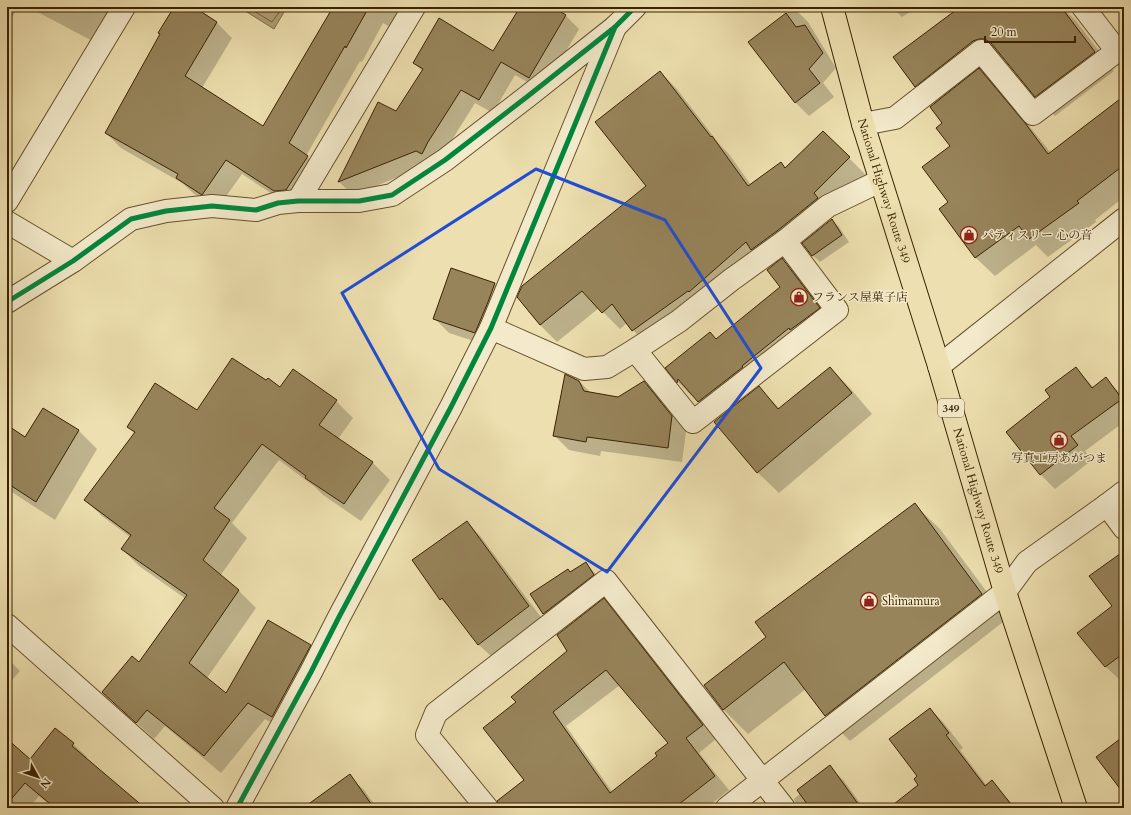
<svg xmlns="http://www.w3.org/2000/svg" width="1131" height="815" font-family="Cardo,'Noto Serif JP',serif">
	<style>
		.water { fill: #b09f74; stroke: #816d46 }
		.shadow { fill: #0003; fill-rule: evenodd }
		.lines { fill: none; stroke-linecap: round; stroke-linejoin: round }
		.shore { stroke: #75603a; stroke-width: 1 }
		.building { fill: #97845b; stroke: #3a2201; fill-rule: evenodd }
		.minor-casing { stroke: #67512c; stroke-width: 24 }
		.tertiary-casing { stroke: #67512c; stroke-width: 24 }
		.trunk-casing { stroke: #3a2201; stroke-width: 24 }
		.minor { stroke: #f3eacb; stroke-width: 22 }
		.tertiary { stroke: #f3eacb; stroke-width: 22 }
		.trunk { stroke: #eddfaf; stroke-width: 22 }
		.cycleway-casing { stroke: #f3eacb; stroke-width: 8 }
		.cycleway { stroke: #00873e; stroke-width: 5 }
		.marked { fill: none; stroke: #1d4ed8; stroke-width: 3; stroke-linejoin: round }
		.labels { text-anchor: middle; stroke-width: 3; stroke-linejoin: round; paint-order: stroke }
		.shield { fill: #f3eacb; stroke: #725e3e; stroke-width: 1 }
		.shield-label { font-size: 11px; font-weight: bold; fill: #3a2201 }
		.street-label { font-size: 12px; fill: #3a2201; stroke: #f3eacb }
		.poi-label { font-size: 12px; fill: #3a2201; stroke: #f3eacb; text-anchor: start }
	</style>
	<rect width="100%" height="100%" fill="#eddfaf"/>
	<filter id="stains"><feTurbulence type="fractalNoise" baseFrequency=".005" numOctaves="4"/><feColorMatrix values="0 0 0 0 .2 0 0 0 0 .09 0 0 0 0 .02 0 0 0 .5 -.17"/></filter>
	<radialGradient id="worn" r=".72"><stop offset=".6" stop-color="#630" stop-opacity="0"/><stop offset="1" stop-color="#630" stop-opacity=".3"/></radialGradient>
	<path class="water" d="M239,7H287L274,29Z"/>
	<g class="shadow">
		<path d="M7,7H18L11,19L8,18L7,19Z"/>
		<path d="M28,7H120L100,45Z"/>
		<path d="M176,7H192L216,22L232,38L202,88L263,128L334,7H402L390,27L383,23L362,62L360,61L306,156L323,172L290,206L242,174L217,209L193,193L182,183L121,148L106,133Z"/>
		<path d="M521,7H564L561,13L566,16L579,29L543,91L515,75L493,113L475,103L442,156L431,164L353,195L339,182L378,103L396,112L423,72L414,63L494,52Z"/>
		<path d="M784,7H796L794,8L808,22L836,68L823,83L834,97L809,116L795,102L749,42L792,9L787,10Z"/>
		<path d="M892,7H919L902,17Z"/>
		<path d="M962,7H1062L1076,21L1114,71L1055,116L1036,96L1004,58H999L993,60L980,70L998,88L1051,153L1124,97V197L1095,220L1096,222L1048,257L1036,245L995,276L976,258L940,209L949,202L951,146L944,123L934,104L916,86Z"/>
		<path d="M660,72L677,89L720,145L729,154L751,185L781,163L786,169L823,132L866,175L830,210L834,216L794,248L769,266L762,259L650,347L633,330L627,323L620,329L599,308L557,342L540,325L518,297L647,186Z"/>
		<path d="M832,220L839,227L849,242L820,262L812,255Z"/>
		<path d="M782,260L796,274L833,322L713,416L692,394L691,395L678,382L667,368L716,340L782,288Z"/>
		<path d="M494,283L509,298L489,346L449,333L434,318Z"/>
		<path d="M830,368L850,388L872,414L779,493L758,473L715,422L759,388L780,409Z"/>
		<path d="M1076,368L1094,388L1106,379L1120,393L1124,398V422L1085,451L1092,460L1055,489L1041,475L1007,432L1051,398Z"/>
		<path d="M579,381L591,393L618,399L644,382L658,396L686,432L682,462L601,451L600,456L569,450L555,436Z"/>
		<path d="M266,382L280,388L336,401L353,418L338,439L373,463L390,480L361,521L323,495L315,487L279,460L232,523L247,538L220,576L239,591L256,608L207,678L226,695L310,646L327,663L289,733L265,719L221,773L165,726L154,739L103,692L139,664L186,599L139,566L122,549L130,537L102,516L85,500L135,434L128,427L198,411Z"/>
		<path d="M7,426L26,439L78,430L97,449L55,520L7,489Z"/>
		<path d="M915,505L940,529L1007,619L850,741L825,716L806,689L748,734L723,709L767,637Z"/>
		<path d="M467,522L481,537L543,620L493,658L478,644L455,613L441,599Z"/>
		<path d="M1124,552V681L1122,682L1106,667L1078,633L1113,606Z"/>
		<path d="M586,564L600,578L558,628L544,614L531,594L571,573Z"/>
		<path d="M604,600L618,614L716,739L699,753L729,790L706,808H500L525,780L517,702L568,651ZM620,685L670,743L659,757L613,793L566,726Z"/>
		<path d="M7,658L20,671L7,686Z"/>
		<path d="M930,709L944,723L963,748L960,750L987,786L992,782L1016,808H890L920,786L919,776Z"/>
		<path d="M7,740L31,760L73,744L87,757L86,759L133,808H54L39,796L29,808H7Z"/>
		<path d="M830,767L844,781L864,808H797L794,799Z"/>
		<path d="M349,776L364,790L377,808H305Z"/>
	</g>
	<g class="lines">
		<path class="shore" d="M247,7L272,22L283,7"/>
	</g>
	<g class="building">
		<path d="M174,7H194L217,22L185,76L263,126L333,7H369L346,48L345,46L289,143L308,156L286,190L274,191L226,160L202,195L176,178L178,174L105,133L160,34L158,33Z"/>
		<path d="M520,7H553L566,15L529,78L501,62L479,100L461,90L428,142L422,154L416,151L338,182L378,102L396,111L423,69L413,63L439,18L493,51Z"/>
		<path d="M960,7H1061L1095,52L1035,97L991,43L985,39H979L973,41L915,87L893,57Z"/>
		<path d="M786,13L796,27L805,25L823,53L809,69L820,83L795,103L748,42Z"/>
		<path d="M979,68L1025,123L1048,154L1124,96V165L1077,201L1079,203L1029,239L1019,226L975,258L939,209L948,202L922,167L950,146L936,128L942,123L930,107Z"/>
		<path d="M660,71L711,137L712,136L748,186L781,162L785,168L823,131L850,157L814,193L818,198L777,231L751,250L746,242L689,292L688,291L632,331L612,304L602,313L582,291L540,325L517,297L522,286L646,186L595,122Z"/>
		<path d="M832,219L842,235L812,256L802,243Z"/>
		<path d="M782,258L820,308L790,330L789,328L742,366L743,367L698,402L678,379L677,383L665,368L710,332L716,339L780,287L767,270Z"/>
		<path d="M451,268L495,283L488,302L475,333L433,319Z"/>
		<path d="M232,358L266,380L268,378L280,387L293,369L337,400L319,425L373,462L344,504L305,478L306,476L262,444L214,508L230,520L203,560L239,590L189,663L226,693L268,620L311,645L272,717L248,703L204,756L147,710L136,723L102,692L132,656L139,662L187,595L121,549L131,535L84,500L135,432L127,427L155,383L197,410Z"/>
		<path d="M830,367L852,393L757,473L714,422L759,386L778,409Z"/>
		<path d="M1076,367L1092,388L1106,377L1122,399L1071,436L1078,445L1040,475L1006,432L1050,397L1045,390Z"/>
		<path d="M565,374L579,381L584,391L618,397L644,381L672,416L668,448L587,437L586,442L553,436Z"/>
		<path d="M43,408L79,430L36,502L7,483V425L25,437Z"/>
		<path d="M915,503L982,594L825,716L784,662L723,710L704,685L766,637L755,622Z"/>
		<path d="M467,521L529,606L478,645L442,598L440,600L412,560Z"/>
		<path d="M1124,551V653L1105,667L1077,633L1112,606L1089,576Z"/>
		<path d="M586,562L594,575L543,614L530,594L568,569L570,572Z"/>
		<path d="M604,598L703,725L686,738L715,776L674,808H499L497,801L524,780L483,728L516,702L511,697L567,651L557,635ZM606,670L668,743L655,753L657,756L610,793L553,712Z"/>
		<path d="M930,708L949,733L946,735L985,786L992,780L1014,808H889L918,785L914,779L917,776L889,739Z"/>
		<path d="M55,728L74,743L72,746L145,808H55L25,783L7,804V739L30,759Z"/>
		<path d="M1124,736V794L1096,757Z"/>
		<path d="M830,765L861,808H810L797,790Z"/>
		<path d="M350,774L374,808H303Z"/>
	</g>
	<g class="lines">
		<g class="minor-casing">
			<g id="minor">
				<path d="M863,124L895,118L981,51L1033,114L1117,51L1083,7"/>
				<path d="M7,201L124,7"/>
				<path d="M298,201L414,7"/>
				<path d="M7,222L73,261"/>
				<path d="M7,302L73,261L131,219L166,211L212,206L256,210L278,203L298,201H359L392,195L445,160L528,96L615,27L635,7"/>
				<path d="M491,328L584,369L607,367L635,350L679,321L731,280L785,241L828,206L880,181"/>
				<path d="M635,350L693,422L837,310L785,241"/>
				<path d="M1124,492L1107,505L1124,528"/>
				<path d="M7,625L213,808"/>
				<path d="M237,808L311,672L339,617L451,407L491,328L615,27"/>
				<path d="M487,808L427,735L436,713L606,581L784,808"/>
				<path d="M727,808L1005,592L1027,562L1107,505"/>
			</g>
		</g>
		<g class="tertiary-casing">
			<path id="tertiary" d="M939,366L1124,219"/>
		</g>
		<g class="trunk-casing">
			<g id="trunk">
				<path id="s1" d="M832,7L863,124L939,366L1005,592L1076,808"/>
			</g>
		</g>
		<use href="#minor" class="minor"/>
		<use href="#tertiary" class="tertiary"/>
		<use href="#trunk" class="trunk"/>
		<g class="cycleway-casing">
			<g id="cycleway">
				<path d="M7,302L73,261L131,219L166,211L212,206L256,210L278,203L298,201H359L392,195L445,160L528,96L615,27L635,7"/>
				<path d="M237,808L311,672L339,617L451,407L491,328L615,27"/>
			</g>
		</g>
		<use href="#cycleway" class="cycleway"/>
	</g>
	<path class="marked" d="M536,169L665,220L761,368L607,572L439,469L342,293Z"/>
	<defs>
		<g id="shop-ring" transform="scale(0.9)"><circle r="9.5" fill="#f3eacb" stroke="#8f2418" stroke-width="1.5"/><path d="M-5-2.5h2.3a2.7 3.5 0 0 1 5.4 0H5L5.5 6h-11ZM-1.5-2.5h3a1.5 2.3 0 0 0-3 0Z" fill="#8f2418"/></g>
	</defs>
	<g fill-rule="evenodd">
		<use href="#shop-ring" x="969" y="235"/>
		<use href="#shop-ring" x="799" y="297"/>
		<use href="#shop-ring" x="1059" y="440"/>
		<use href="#shop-ring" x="869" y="601"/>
	</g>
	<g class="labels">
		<rect class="shield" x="938" y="399" width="26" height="18" rx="3"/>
		<g class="shield-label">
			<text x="951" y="412">349</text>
		</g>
		<g class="street-label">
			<text dy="4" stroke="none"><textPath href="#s1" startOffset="191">National Highway Route 349</textPath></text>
			<text dy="4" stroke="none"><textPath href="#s1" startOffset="515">National Highway Route 349</textPath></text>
		</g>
		<g class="poi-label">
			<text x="982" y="239">パティスリー 心の音</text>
			<text x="812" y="301">フランス屋菓子店</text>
			<text x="1059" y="462" text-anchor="middle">写真工房あがつま</text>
			<text x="882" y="605">Shimamura</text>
		</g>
	</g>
	<rect width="1131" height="815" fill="none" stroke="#eddfaf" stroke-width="24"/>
	<rect x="8" y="8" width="1115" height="799" fill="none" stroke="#3a2201" stroke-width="2"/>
	<rect x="12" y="12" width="1107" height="791" fill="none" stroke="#3a2201"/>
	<g transform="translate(38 777) rotate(130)" stroke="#f3eacb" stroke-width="3" paint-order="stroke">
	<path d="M0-3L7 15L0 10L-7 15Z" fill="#3a2201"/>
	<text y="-6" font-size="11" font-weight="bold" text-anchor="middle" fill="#3a2201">N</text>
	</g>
	<path d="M985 36v6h90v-6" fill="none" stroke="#3a2201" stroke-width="2"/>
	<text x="991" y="36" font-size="12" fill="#3a2201" stroke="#f3eacb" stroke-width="3" paint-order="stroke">20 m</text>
	<rect width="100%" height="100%" filter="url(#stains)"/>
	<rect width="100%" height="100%" fill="url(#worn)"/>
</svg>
